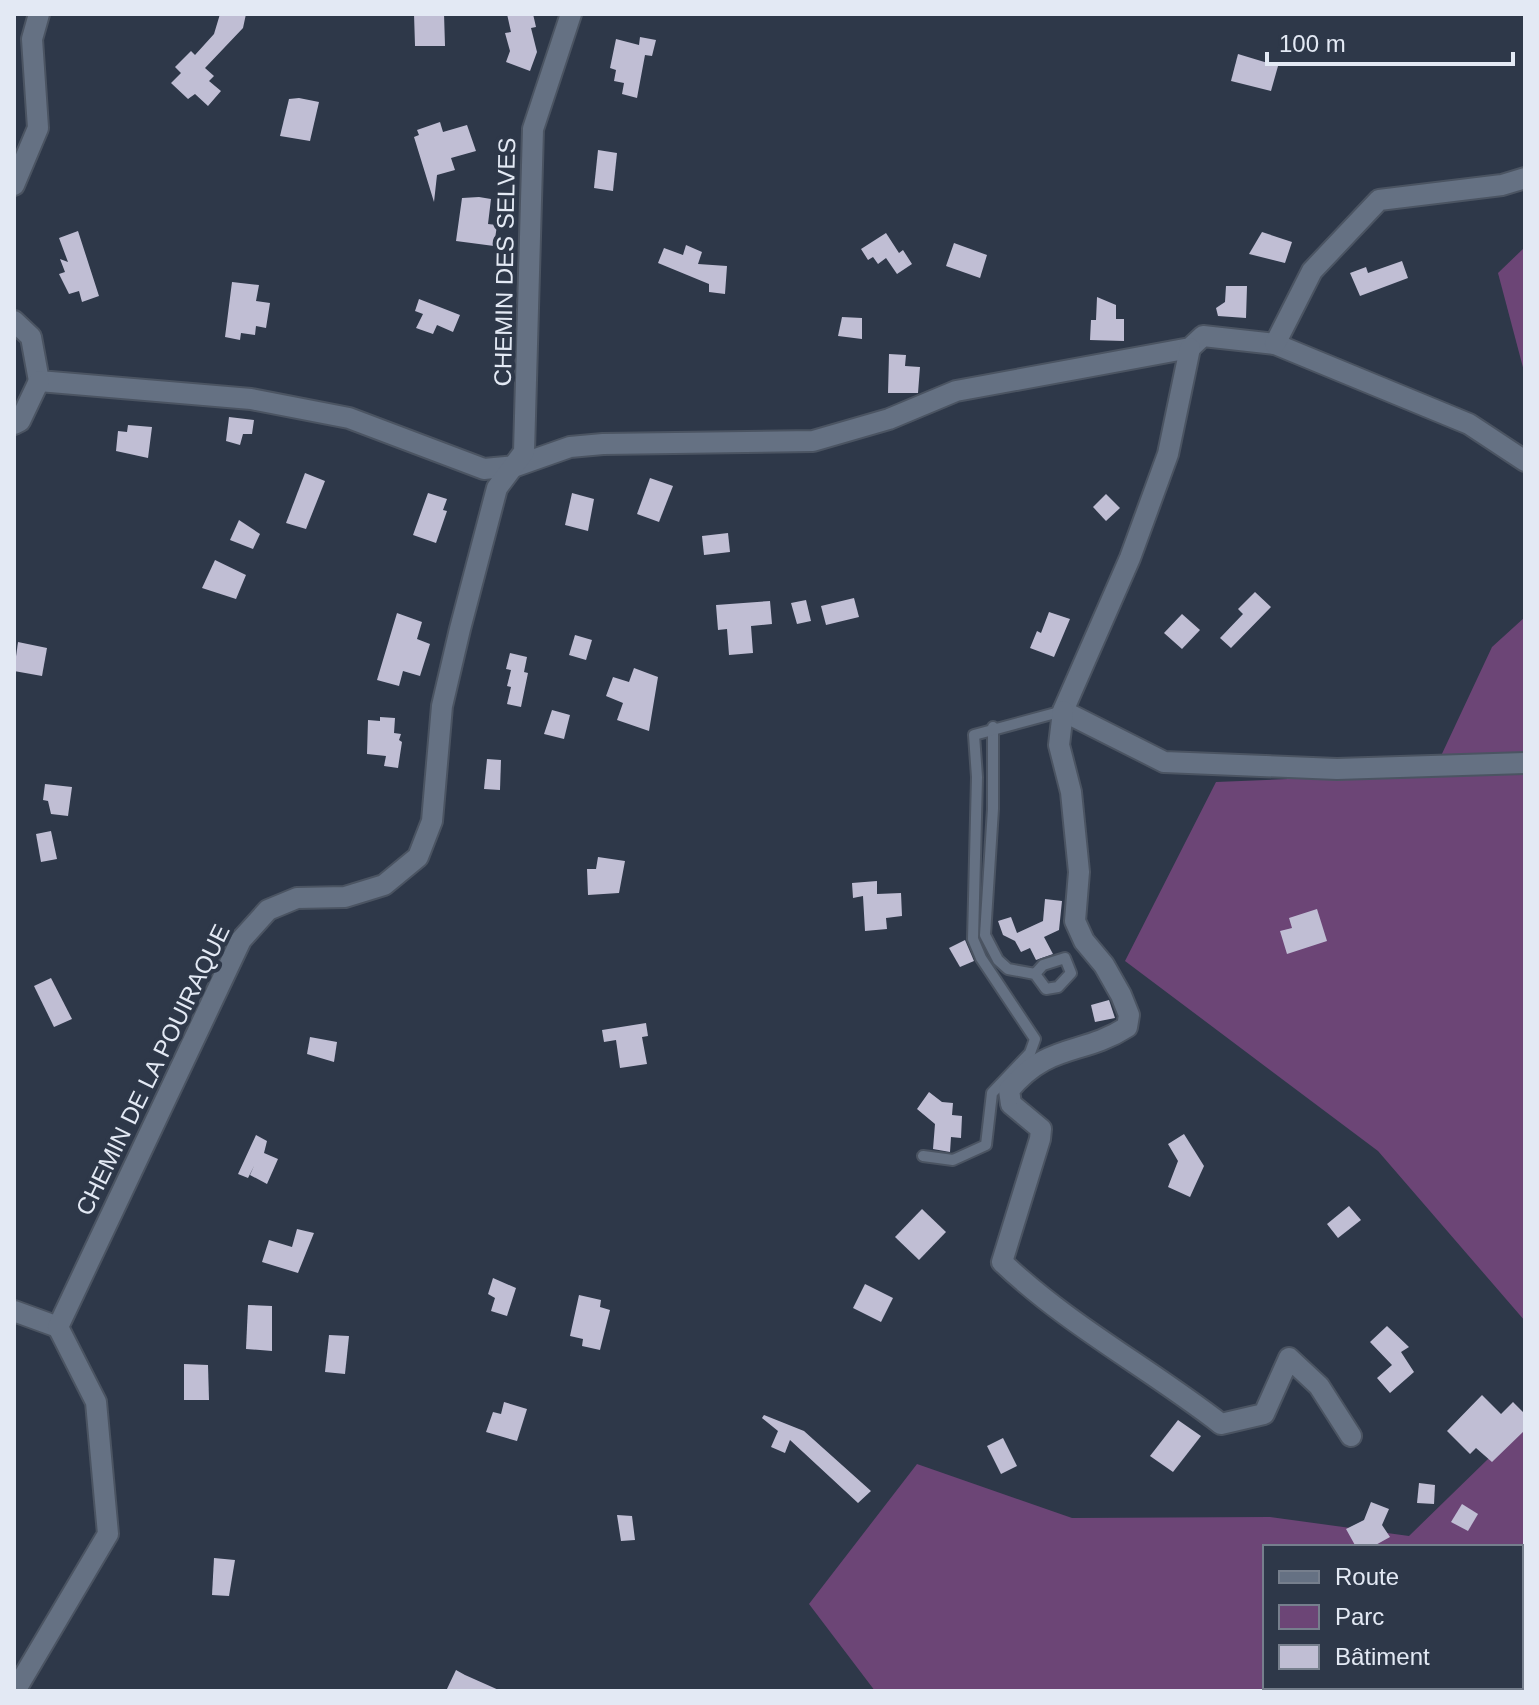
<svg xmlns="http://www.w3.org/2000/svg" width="1539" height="1705" font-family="Helvetica,sans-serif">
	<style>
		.green { fill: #6c4576; fill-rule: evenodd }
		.building { fill: #c0bed4 }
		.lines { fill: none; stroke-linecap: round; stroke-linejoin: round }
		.lane-casing { stroke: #4b5462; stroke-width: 14 }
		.street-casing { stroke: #4b5462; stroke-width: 24 }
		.lane { stroke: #657183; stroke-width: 10 }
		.street { stroke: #657183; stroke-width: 20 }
		.labels { text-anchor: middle; stroke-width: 8; stroke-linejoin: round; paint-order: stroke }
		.street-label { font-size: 24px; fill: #e3e9f4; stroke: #2e3849 }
	</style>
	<rect width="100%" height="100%" fill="#2e3849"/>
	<g class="green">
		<path d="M1525,247V375L1498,273Z"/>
		<path d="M1525,617V1321L1378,1151L1125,961L1216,782L1433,773L1492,647Z"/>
		<path d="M1525,1423V1691H1291L1290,1687L1284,1691H875L809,1604L917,1464L1072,1518L1270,1517L1409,1536ZM1265,1547H1521V1687H1265Z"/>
	</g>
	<g class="building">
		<path d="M220,14H246L243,28L205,68L214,76L209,81L221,91L208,106L195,94L188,99L171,83L181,73L175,67L191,51L195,55L214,34Z"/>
		<path d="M414,14H444L445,46H415Z"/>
		<path d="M507,14H533L536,27L531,28L537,52L530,71L506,62L510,51L505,33L511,32Z"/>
		<path d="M640,37L656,40L652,56L645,55L637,98L622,94L624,83L614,81L616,70L610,68L616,39L639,45Z"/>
		<path d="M1238,54L1278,66L1271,91L1231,81Z"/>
		<path d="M299,98L319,102L310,141L280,136L289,99Z"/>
		<path d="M440,122L443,132L467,125L476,151L451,158L455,170L437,175L434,202L414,137L419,135L417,130Z"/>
		<path d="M598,150L617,153L613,191L594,188Z"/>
		<path d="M479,197L491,199L488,224L497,225L494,246L456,241L462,198Z"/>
		<path d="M78,231L99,296L82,302L79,291L69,294L59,274L65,272L60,259L68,262L59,238Z"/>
		<path d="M1262,232L1292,242L1285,263L1249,254Z"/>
		<path d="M886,233L899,253L903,250L912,264L897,274L886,258L878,264L873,257L868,260L861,249Z"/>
		<path d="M954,243L987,255L980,278L946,266Z"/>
		<path d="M686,245L702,252L698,264L727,266L725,294L709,292V284L658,263L664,248L683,255Z"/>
		<path d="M1402,261L1408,278L1360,296L1350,273L1366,267L1368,273Z"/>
		<path d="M232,282L259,285L256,301L270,303L266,328L256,326L255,335L241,333L240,340L225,337Z"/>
		<path d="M1226,286H1247L1246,318L1218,316L1216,308L1225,302Z"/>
		<path d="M1097,297L1116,305V319H1124V341L1090,340L1091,320H1096Z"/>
		<path d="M419,299L460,315L453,332L437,325L433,334L416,328L423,314L415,311Z"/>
		<path d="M842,317L862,318V339L838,336Z"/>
		<path d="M889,354L906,355L905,366L920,367L918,393H888Z"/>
		<path d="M229,417L254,420L252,434H243L240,445L226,441Z"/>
		<path d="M128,425L152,427L148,458L116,451L118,431L127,432Z"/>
		<path d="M305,473L325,481L306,529L286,523Z"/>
		<path d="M650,478L673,486L659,522L637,514Z"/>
		<path d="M428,493L447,499L443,510L447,511L436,543L413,535Z"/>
		<path d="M572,493L594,499L588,531L565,525Z"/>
		<path d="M1106,494L1120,508L1106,521L1093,507Z"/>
		<path d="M239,520L260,534L253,549L230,540Z"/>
		<path d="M728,533L730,552L704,555L702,536Z"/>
		<path d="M215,560L246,575L236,599L202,588Z"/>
		<path d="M1255,592L1271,607L1231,648L1220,638L1243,614L1238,609Z"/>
		<path d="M854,598L859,617L826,625L821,606Z"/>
		<path d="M806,600L811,621L797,624L791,603Z"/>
		<path d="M770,601L772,624L751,626L753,653L729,655L727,629L718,630L716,605Z"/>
		<path d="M1049,612L1070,619L1054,657L1030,648L1037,631L1041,633Z"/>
		<path d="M397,613L422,622L417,639L430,644L420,676L403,671L399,686L377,680Z"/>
		<path d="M1182,614L1200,630L1182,649L1164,633Z"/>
		<path d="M575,635L592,640L586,660L569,655Z"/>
		<path d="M18,642L47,648L42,676L14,671Z"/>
		<path d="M510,653L527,657L524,672L528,673L521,707L507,704L511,687L507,686L511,670L506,669Z"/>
		<path d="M634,668L658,677L649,731L617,720L623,703L606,696L613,677L629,682Z"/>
		<path d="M552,710L570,715L564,739L544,734Z"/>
		<path d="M380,717L395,718L394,733L401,734L399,740L402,742L398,768L384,766L386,756L367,754L368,720L380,721Z"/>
		<path d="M487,759L501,760L500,790L484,789Z"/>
		<path d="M45,784L72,787L68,816L51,814L48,801L43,800Z"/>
		<path d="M51,831L57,859L41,862L36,834Z"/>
		<path d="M598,857L625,861L619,893L588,895L587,869H596Z"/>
		<path d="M877,881V894L901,893L902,916L886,918L887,929L865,931L863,896L853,898L852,883Z"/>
		<path d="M1045,899L1062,901L1059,930L1044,937L1053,954L1036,960L1030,948L1021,952L1015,941L1003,935L998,921L1011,917L1017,933L1043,921Z"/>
		<path d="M1317,909L1327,941L1287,954L1280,931L1292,928L1289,918Z"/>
		<path d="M965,940L974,961L960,967L949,948Z"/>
		<path d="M51,978L72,1019L54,1027L34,986Z"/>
		<path d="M1109,1000L1115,1018L1095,1022L1091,1005Z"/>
		<path d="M646,1023L648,1036L642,1037L647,1064L620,1068L616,1040L604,1042L602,1030Z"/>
		<path d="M310,1037L337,1042L334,1062L307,1054Z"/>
		<path d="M929,1092L942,1102L953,1103L952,1115L962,1116L961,1138L951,1137L950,1152L933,1149L935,1124L917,1109Z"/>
		<path d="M1184,1134L1204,1166L1190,1197L1168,1187L1178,1161L1168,1144Z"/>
		<path d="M256,1135L267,1141L264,1153L278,1159L267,1184L250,1175L254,1166L248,1178L238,1174Z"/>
		<path d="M1349,1206L1361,1220L1338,1238L1327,1224Z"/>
		<path d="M922,1209L946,1232L919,1260L895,1237Z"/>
		<path d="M297,1229L314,1233L298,1273L262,1262L269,1240L292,1247Z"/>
		<path d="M493,1278L516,1288L507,1316L491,1311L495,1298L488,1294Z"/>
		<path d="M865,1284L893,1298L881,1322L853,1308Z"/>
		<path d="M579,1295L601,1300L600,1307L610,1310L600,1350L582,1346L583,1339L570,1336Z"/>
		<path d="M248,1305L272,1306V1351L246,1349Z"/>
		<path d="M1387,1326L1409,1347L1401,1352L1414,1372L1390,1393L1377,1378L1392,1365L1370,1342Z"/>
		<path d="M329,1335L349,1336L345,1374L325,1372Z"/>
		<path d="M184,1364L208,1365L209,1400H184Z"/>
		<path d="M1482,1395L1501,1414L1513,1402L1525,1414V1430L1492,1462L1476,1448L1470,1454L1447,1431Z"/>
		<path d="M504,1402L527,1409L517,1441L486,1432L493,1412L501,1414Z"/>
		<path d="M764,1415L804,1431L871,1491L858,1503L790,1440L785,1453L771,1447L778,1431L762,1418Z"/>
		<path d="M1178,1420L1201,1436L1173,1472L1150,1456Z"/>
		<path d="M1003,1438L1017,1466L1001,1474L987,1446Z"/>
		<path d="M1419,1483L1435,1485L1434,1504L1417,1503Z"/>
		<path d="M1371,1502L1389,1509L1382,1525L1390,1537L1372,1547H1356L1346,1529L1364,1520Z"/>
		<path d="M1462,1504L1478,1514L1468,1531L1451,1522Z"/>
		<path d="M617,1515L632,1516L635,1540L621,1541Z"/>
		<path d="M214,1558L235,1560L229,1596L212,1595Z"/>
		<path d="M456,1670L465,1675L501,1691H446Z"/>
	</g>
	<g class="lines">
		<g class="lane-casing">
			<g id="lane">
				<path d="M993,727V809L985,935L998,960L1008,969L1035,974L1046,989L1058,987L1071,973L1065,958L1043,965L1035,974"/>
				<path d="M923,1156L953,1160L986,1145L992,1093L1030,1053L1035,1039L981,958L973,939L977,777L974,735L1063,711"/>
			</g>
		</g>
		<g class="street-casing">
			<g id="street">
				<path d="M14,185L38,128L32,39L39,14"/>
				<path d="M14,321L31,337L39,381L251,399L349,418L484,469L516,466L570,447L603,444L813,441L889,419L956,391L1190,348L1203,336L1275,344L1469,424L1525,461"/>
				<path d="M1275,344L1312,271L1379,200L1502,185L1525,178"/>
				<path d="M1190,348L1168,454L1130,558L1063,711L1164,762L1337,769L1525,763"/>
				<path d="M14,424L20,421L39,381"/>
				<path d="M1063,711L1059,745L1071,792L1079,872L1075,921L1084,941L1104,965L1121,995L1129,1015L1127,1027C1082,1056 1049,1042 1009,1090L1011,1104L1041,1129L1040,1139L1002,1262C1068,1325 1149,1368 1221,1424L1264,1414L1289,1358L1319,1386L1351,1436"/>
				<path d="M14,1311L58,1327"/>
				<path d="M15,1691L108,1534L96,1402L58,1327L241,940L268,910L297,898L345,897L384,885L418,857L432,821L442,706L460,629L497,488L524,452L533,129L571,14"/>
			</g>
		</g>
		<use href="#lane" class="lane"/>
		<use href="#street" class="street"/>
	</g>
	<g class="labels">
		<g class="street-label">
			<text transform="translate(505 262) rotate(-89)" y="8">CHEMIN DES SELVES</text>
			<text transform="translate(153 1070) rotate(-64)" y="8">CHEMIN DE LA POUIRAQUE</text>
		</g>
	</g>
	<rect width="1539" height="1705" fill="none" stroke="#e3e9f4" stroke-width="32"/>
	<rect x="1263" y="1545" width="260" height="144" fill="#2e3849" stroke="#767f8d" stroke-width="2"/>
	<rect x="1279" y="1571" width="40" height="12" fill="#657183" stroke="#767f8d" stroke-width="2"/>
	<text x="1335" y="1585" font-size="24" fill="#e3e9f4">Route</text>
	<rect x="1279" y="1605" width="40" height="24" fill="#6c4576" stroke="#767f8d" stroke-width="2"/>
	<text x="1335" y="1625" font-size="24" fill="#e3e9f4">Parc</text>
	<rect x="1279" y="1645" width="40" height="24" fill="#c0bed4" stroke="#767f8d" stroke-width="2"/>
	<text x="1335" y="1665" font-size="24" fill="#e3e9f4">Bâtiment</text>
	<path d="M1267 52v12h246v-12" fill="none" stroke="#e3e9f4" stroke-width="4"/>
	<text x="1279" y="52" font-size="24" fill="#e3e9f4" stroke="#2e3849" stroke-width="6" paint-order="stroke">100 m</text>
</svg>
